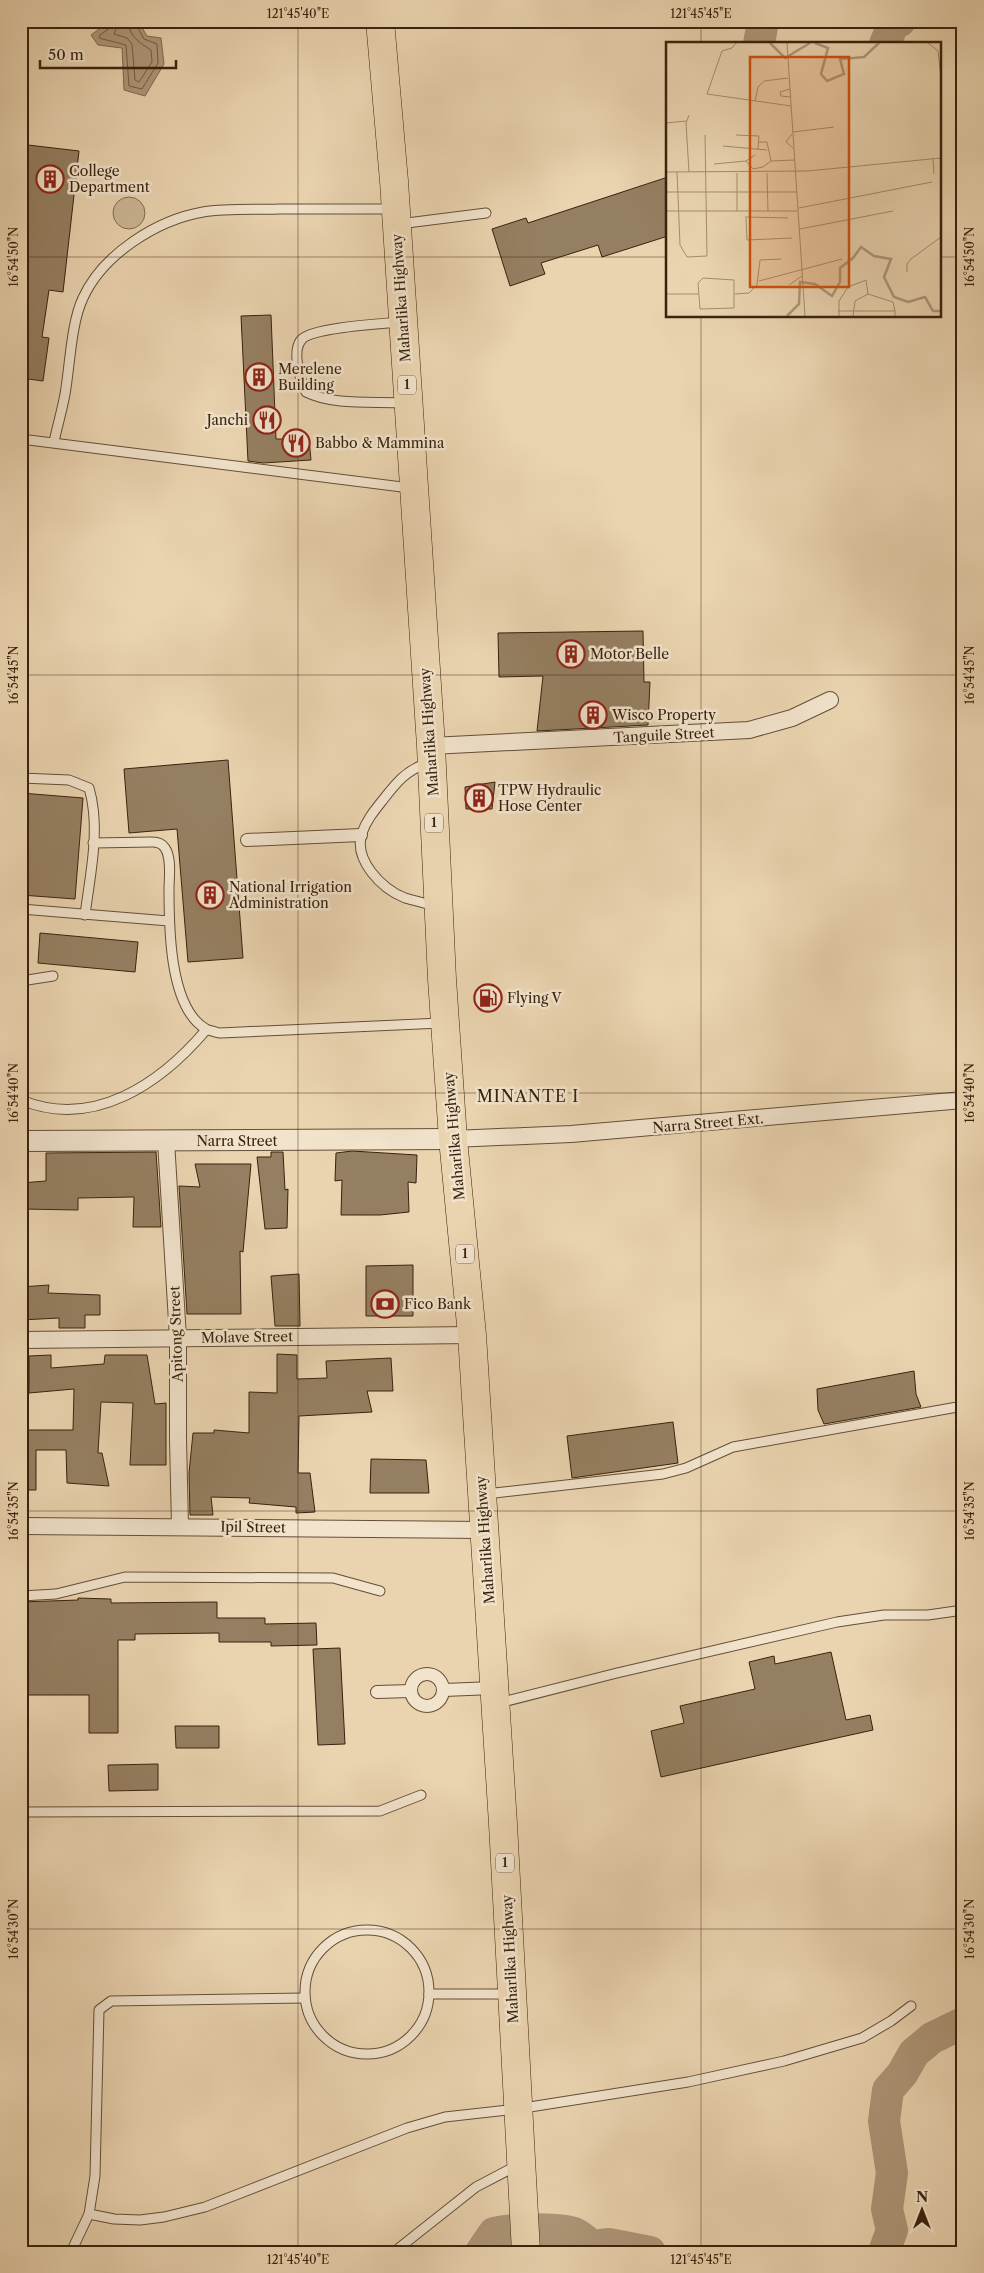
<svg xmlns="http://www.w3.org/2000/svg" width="984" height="2273" font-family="'Libre Caslon Text',serif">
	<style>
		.green { fill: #ccb694; stroke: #826c50 }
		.water { fill: #ae9779; stroke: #7f684e }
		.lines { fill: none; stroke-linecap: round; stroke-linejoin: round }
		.shore { stroke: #745c43; stroke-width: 1 }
		.river { stroke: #ae9779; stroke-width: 32 }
		.building { fill: #957f62; stroke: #39220d }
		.service-casing { stroke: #654e36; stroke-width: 11 }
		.pedestrian-casing { stroke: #654e36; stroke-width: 14 }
		.minor-casing { stroke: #654e36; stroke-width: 18 }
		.tertiary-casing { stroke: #654e36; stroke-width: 22 }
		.trunk-casing { stroke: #39220d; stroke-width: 29 }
		.service { stroke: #f1e3cc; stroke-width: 9 }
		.pedestrian { stroke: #f1e3cc; stroke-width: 12 }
		.minor { stroke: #f1e3cc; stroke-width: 16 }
		.tertiary { stroke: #f1e3cc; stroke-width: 20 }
		.trunk { stroke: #ead4b0; stroke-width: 28 }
		.ticks { fill: none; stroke: #39220d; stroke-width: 1; stroke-opacity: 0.45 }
		.labels { text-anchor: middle; stroke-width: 5; stroke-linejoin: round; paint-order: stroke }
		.shield { fill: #f1e3cc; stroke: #705c46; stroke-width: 1 }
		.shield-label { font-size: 12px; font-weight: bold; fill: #39220d }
		.poi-label { font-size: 14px; fill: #39220d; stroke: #f1e3cc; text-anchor: start }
		.street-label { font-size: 14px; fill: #39220d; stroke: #f1e3cc }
		.quarter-label { font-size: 16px; letter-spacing: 1px; fill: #39220d; stroke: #f1e3cc }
		.inset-river { fill: none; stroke: #ae9779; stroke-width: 2.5 }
		.inset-road { fill: none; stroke: #a38d6f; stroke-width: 1 }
		.view { fill: #ce510c; fill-opacity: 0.15; stroke: #ce510c; stroke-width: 2.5 }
		.inset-edge { fill: none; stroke: #39220d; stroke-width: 2.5 }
		.neatline { fill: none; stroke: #39220d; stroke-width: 2 }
		.ticks-label { font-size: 12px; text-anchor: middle; fill: #39220d }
	</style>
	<rect width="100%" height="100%" fill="#ead4b0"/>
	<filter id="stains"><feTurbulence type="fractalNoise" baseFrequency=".004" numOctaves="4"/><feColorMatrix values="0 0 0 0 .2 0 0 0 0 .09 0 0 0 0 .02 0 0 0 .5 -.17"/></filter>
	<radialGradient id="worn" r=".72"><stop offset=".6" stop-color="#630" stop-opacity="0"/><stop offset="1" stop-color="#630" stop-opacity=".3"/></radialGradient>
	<circle class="green" cx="129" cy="213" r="16"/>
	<path class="water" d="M110,21H138L147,36L161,38L164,64L145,96L124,90L122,48L98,45L91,35Z"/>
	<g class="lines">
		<g class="shore">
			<path d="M113,21L111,27L100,35L99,38L126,45L129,86L142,89L158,63L157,44L144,39L134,21"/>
			<path d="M119,21L114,34L127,38L132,44L135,80L139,82L152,62L151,50C140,43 129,37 128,21"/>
		</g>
		<g class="river">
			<path d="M759,44L763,21"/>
			<path d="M885,44L894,22L900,21"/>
			<path d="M481,2252L494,2233C509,2229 563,2227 576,2234C582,2237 587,2242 592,2246L609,2244L650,2252"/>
			<path d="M884,2252L892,2230L887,2209L892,2173L884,2121L888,2090L902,2074L914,2053L932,2038L963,2023"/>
		</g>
	</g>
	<g class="building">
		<path d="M28,145L79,151L63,292L49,290L42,337L49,338L43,381L21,378V208Z"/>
		<path d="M668,177V236L602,257L598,245L541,263L545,274L510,286L492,229L526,218L528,223Z"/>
		<path d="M271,315L276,439H309L311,460L263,463L248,461L241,316Z"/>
		<path d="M643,631L644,682H650L648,725L537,731L543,676L499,677L498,633Z"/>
		<path d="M228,760L243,958L188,962L177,829L129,833L124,769Z"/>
		<path d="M495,782L492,809H466L465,787Z"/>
		<path d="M21,793L83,798L75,899L21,895Z"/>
		<path d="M40,933L138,942L135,972L38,963Z"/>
		<path d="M352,1151L417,1155L416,1183L408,1182L409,1212L380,1215H341L342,1180L335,1181L336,1153Z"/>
		<path d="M156,1152L161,1227H133L134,1197L78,1198V1210L21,1209V1183L46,1181V1153Z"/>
		<path d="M271,1152H283L285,1190L288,1189L287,1228L265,1229L257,1157H271Z"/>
		<path d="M195,1164H251L243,1252L240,1251L241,1314H187L179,1186L200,1187Z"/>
		<path d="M413,1265V1316H366V1266Z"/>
		<path d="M299,1274L300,1326H275L271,1276Z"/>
		<path d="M49,1285L48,1293L100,1295V1315H85V1328H59V1318L21,1320V1287Z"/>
		<path d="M277,1354L297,1355V1379L327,1378L326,1361L391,1358L393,1391H367L372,1412L299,1416L298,1473H310L315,1512L296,1513V1507L249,1503L250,1498L211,1497L213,1515H190L189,1473L193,1433H214V1430L249,1433V1392L277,1393Z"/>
		<path d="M51,1355V1368L104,1364L105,1355H147L155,1404L166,1403V1465H130L133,1403L101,1402L98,1453H102L109,1486L67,1483L66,1450H36V1490H21V1430H73L74,1389L29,1393V1356Z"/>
		<path d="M914,1371L916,1394L921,1407L824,1424L818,1410L817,1389Z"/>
		<path d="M673,1422L678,1463L572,1478L567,1436Z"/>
		<path d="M371,1459L426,1460L429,1493H370Z"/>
		<path d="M78,1598L111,1599V1603L217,1602V1618H265V1624L316,1623L317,1645L271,1646V1642H219V1633L135,1634V1640H118V1733H89V1695H21V1602L78,1600Z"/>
		<path d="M340,1648L345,1744L318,1745L313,1649Z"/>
		<path d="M831,1652L846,1720L870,1715L873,1730L661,1777L651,1731L684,1723L680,1706L755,1689L749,1662L774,1656L775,1664Z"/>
		<path d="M175,1726H219V1748H176Z"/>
		<path d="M158,1764V1790L109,1791L108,1765Z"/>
	</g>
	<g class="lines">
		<g class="service-casing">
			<g id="service">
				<path d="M399,224L486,213"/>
				<path d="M401,322C381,324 315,327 302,339C291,350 300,380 306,392C334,406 374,401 405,403"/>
				<path d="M21,439L410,488"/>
				<path d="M54,442C57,427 62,411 65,394C70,366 71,323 83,298C103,254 157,220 203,212C228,208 254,210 279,209C317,209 355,209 393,209"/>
				<path d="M428,763C406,770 396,783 382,801C374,811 366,821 362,833C353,860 382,889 405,898C415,901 425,903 435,906"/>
				<path d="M21,778L69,780L89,788C101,828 90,875 85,915"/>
				<path d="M93,843L152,842C157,842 162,843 165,848C172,858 169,878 169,889C169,926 169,1008 206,1029C210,1031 216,1032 220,1033L441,1023"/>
				<path d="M21,909L169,921"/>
				<path d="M21,981L53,976"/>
				<path d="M21,1100C94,1130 161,1083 206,1030"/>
				<path d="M486,1494L663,1474L686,1468L733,1447L963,1406"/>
				<path d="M21,1596L56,1594L125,1577L333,1578L380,1591"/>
				<path d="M499,1703L617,1673L837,1622L884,1615H928L963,1610"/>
				<path d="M21,1812L380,1811L421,1795"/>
				<circle cx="367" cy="1992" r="62"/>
				<path d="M429,1994H509"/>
				<path d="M89,2214L114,2219L140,2220L164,2217L205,2207L407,2128L445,2117L517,2109L688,2082L784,2061L862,2038L891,2021L911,2006"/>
				<path d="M71,2252L89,2214L95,2176L99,2010L111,2001L305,1998"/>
				<path d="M394,2252L476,2187L518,2165"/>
			</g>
		</g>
		<g class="pedestrian-casing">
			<g id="pedestrian">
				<path d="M247,840L361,835"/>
				<circle cx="427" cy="1690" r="16"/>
				<path d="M444,1690L493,1688"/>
				<path d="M377,1692L411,1691"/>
			</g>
		</g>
		<g class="minor-casing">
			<g id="minor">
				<path d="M431,746L749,730L792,718L830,700"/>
				<path d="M453,1139L571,1134L963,1100"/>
				<path d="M166,1141L178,1338V1439L180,1526"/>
				<path d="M21,1340L472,1335"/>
				<path d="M21,1526L484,1530"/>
			</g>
		</g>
		<g class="tertiary-casing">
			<path id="tertiary" d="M21,1141L453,1139"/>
		</g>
		<g class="trunk-casing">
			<path id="trunk" d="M380,21L394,181L431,746L442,979L453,1139L472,1335L503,1824L526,2252"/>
		</g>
		<use href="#service" class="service"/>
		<use href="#pedestrian" class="pedestrian"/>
		<use href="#minor" class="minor"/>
		<use href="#tertiary" class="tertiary"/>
		<use href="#trunk" class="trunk"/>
	</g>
	<path class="ticks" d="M298,21V2252M701,21V44M21,257H668M940,257H963M701,316V2252M21,675H963M21,1093H963M21,1511H963M21,1929H963"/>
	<defs>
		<g id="building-ring" transform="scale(1.4375)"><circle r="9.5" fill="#f1e3cc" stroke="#8f2418" stroke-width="1.5"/><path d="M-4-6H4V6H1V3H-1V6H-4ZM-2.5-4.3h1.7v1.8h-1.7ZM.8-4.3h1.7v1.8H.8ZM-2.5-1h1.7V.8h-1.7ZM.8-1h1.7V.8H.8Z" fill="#8f2418"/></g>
		<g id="restaurant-ring" transform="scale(1.4375)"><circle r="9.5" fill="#f1e3cc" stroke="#8f2418" stroke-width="1.5"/><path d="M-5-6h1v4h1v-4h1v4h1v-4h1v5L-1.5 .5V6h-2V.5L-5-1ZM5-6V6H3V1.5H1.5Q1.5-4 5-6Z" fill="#8f2418"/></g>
		<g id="fuel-ring" transform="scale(1.4375)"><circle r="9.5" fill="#f1e3cc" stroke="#8f2418" stroke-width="1.5"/><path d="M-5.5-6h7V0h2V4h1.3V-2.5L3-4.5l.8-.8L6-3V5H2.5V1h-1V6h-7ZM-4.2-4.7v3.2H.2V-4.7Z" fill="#8f2418"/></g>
		<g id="bank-ring" transform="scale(1.4375)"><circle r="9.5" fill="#f1e3cc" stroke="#8f2418" stroke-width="1.5"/><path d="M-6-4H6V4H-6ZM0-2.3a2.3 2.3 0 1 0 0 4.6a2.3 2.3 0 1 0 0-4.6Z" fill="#8f2418"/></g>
	</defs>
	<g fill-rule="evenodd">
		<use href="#building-ring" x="50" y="179"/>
		<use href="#building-ring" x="259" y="377"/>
		<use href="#restaurant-ring" x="267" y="420"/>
		<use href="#restaurant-ring" x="296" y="443"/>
		<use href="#building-ring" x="571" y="654"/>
		<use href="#building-ring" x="593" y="715"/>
		<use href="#building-ring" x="479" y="798"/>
		<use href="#building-ring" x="210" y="895"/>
		<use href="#fuel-ring" x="488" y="998"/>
		<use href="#bank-ring" x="385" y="1304"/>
	</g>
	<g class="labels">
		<g class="shield">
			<rect x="398" y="375.5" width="18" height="19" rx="4"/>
			<rect x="425" y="813.5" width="18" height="19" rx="4"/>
			<rect x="456" y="1244.5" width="18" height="19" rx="4"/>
			<rect x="496" y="1853.5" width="18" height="19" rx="4"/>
		</g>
		<g class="shield-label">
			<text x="407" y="389">1</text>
			<text x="434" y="827">1</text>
			<text x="465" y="1258">1</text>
			<text x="505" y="1867">1</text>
		</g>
		<g class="poi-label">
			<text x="69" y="176">College<tspan x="69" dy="16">Department</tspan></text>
			<text x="278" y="374">Merelene<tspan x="278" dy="16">Building</tspan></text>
			<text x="248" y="425" text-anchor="end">Janchi</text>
			<text x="315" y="448">Babbo &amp; Mammina</text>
			<text x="590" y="659">Motor Belle</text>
			<text x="612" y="720">Wisco Property</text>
			<text x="498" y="795">TPW Hydraulic<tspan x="498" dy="16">Hose Center</tspan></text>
			<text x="229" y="892">National Irrigation<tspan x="229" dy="16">Administration</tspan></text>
			<text x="507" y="1003">Flying V</text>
			<text x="404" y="1309">Fico Bank</text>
		</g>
		<g class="street-label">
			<text transform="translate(401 298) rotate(-94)" y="5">Maharlika Highway</text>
			<text transform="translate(429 732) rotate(-94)" y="5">Maharlika Highway</text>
			<text transform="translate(664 735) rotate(-3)" y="5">Tanguile Street</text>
			<text transform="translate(708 1123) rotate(-5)" y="5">Narra Street Ext.</text>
			<text transform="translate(454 1136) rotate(-95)" y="5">Maharlika Highway</text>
			<text x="237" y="1146">Narra Street</text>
			<text transform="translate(176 1334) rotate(-92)" y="5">Apitong Street</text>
			<text transform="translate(247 1337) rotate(-1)" y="5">Molave Street</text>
			<text transform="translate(253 1527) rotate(1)" y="5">Ipil Street</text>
			<text transform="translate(485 1540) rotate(-94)" y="5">Maharlika Highway</text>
			<text transform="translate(510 1959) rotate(-93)" y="5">Maharlika Highway</text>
		</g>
		<g class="quarter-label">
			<text x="528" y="1102">MINANTE I</text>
		</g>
	</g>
	<g transform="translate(666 42)">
		<rect width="275" height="275" fill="#ead4b0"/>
		<path class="inset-river" d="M104,1L119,16L144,1M149,1L162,6L155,32L161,39L178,32L174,17L198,15L213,1M121,274L133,262L134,240L149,242L166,254L174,240V226L187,216L195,205L208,214L225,217L218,235L228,255L242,260L259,255L267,269H275"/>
		<path class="inset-road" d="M70,1L66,6L56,9L41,52L125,64M121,1L139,274M262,1L272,9L275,36M124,55L115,54L114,50L124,47M89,59L92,45L98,39L122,36M23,73L20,81L23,130M0,81L20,79M127,90L168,85M126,92L120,100L127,106M70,93L93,94L92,107M93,100H101L105,119L129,118M57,104L101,108M89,113L80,119L87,127L97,125L105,119M267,117L268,132M48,122L80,119M0,130L142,129L275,116M11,130L14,203L21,215L41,214L39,93M71,131V169M101,131L102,169M0,150H131M133,166L266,140M0,169H131M79,175L122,176M80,176L81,198L126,196M134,187L227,169M241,230V222L245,217L275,195M37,236L68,238V266L34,267L32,241ZM93,239L176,217M123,243L136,234M0,252H32M69,252L83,251L91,243L94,218L115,217M172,269H229V274M173,274V259L182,245L200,238L202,252M187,274L189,259L202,252L227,260L229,269"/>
		<path class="view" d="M84,15H183V245H84Z"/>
		<rect width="275" height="275" class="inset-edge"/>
	</g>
	<rect width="984" height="2273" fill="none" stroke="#ead4b0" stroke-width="55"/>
	<g transform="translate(922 2210)" stroke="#f1e3cc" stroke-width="4" paint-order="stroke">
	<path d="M0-4L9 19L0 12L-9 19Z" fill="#39220d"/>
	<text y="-8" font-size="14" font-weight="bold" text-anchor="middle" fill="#39220d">N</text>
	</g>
	<path d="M40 60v8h136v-8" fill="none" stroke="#39220d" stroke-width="2.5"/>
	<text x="48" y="60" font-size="15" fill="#39220d" stroke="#f1e3cc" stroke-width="4" paint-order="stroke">50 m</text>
	<rect x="28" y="28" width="928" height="2218" class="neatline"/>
	<g class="ticks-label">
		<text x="298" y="18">121°45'40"E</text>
		<text x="701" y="18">121°45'45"E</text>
		<text transform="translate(14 257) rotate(-90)" y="4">16°54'50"N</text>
		<text transform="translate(970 257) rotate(-90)" y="4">16°54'50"N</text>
		<text transform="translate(14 675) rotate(-90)" y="4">16°54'45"N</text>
		<text transform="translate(970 675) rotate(-90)" y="4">16°54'45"N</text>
		<text transform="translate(14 1093) rotate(-90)" y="4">16°54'40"N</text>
		<text transform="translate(970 1093) rotate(-90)" y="4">16°54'40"N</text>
		<text transform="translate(14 1511) rotate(-90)" y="4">16°54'35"N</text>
		<text transform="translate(970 1511) rotate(-90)" y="4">16°54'35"N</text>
		<text transform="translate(14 1929) rotate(-90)" y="4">16°54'30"N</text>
		<text transform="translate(970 1929) rotate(-90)" y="4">16°54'30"N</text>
		<text x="298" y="2264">121°45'40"E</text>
		<text x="701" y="2264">121°45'45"E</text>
	</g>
	<rect width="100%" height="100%" filter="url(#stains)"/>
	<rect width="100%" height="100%" fill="url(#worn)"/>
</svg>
